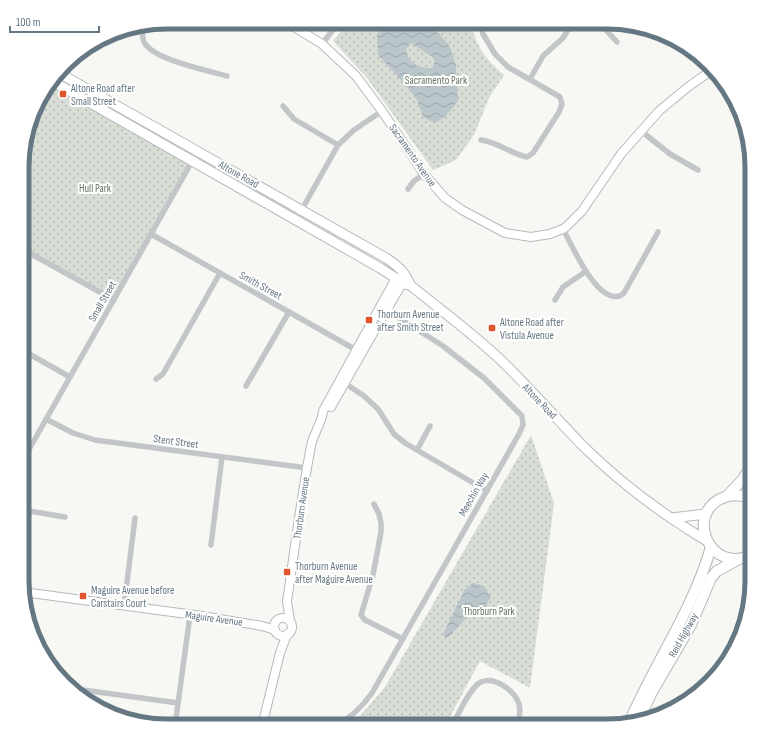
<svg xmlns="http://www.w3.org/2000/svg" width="774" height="748" font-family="'Sofia Sans Condensed',sans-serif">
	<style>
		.park { fill: url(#park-dots) }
		.water { fill: url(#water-waves); fill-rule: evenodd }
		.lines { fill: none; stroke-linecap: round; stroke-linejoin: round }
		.secondary-casing { stroke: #b4babe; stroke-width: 10 }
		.primary-casing { stroke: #b5babd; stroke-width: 11 }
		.highway-casing { stroke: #b5b9bb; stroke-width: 12 }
		.street { stroke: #c2c6c9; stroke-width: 5.5 }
		.secondary { stroke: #fff; stroke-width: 8 }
		.primary { stroke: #fff; stroke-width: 9 }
		.highway { stroke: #fff; stroke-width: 10 }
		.poi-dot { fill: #e0552b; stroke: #fff; stroke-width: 1.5 }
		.labels { text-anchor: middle; stroke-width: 4; stroke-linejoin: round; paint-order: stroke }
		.park-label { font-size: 11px; fill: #667761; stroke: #fff }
		.poi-label { font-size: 11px; fill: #667784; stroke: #fff; text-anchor: start }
		.street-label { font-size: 11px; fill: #667784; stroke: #fff }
		.rim { fill: none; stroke: #667784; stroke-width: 5 }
	</style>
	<defs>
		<pattern id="park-dots" width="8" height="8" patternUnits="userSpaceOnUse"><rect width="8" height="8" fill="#d8ded5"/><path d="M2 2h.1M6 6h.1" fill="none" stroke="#b3b9b2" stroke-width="1.8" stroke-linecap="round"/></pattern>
		<pattern id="water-waves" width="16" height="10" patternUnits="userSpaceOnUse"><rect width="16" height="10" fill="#bac6ca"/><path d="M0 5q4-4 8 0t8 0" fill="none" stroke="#9ba6aa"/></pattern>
	</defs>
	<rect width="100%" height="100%" fill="#f7f7f4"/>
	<g class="park">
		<path d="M349,22L471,23C477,48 485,58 504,75L489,98L474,135L456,160L433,170L367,78L333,41Z"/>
		<path d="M52,81L192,161L114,300L24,250L25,139L42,94Z"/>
		<path d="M531,435L554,503L530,688L480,661L445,726H345L361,715L385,687Z"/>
	</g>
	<g class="water">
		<path d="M388,23H425L438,33L449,45L456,65L458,101L446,116L435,123L423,117L417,100L404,83L378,55L377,35ZM411,43L431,56L435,61L432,68C418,69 408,63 406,49Z"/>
		<path d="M473,583L484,586L491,598L484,607L471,613L449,637H445L443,634L465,589Z"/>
	</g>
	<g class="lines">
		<g class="secondary-casing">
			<g id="secondary">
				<path d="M286,22L322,44L356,76L382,111L424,174L445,198L462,210L505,233L531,237L550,234L563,229L566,227L582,211L621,154L659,111L688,87L712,70"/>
				<path d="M382,318L403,282"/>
				<path d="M331,407L376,328"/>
				<path d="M23,592L202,616L262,626L275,630"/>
				<circle cx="283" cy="627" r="9"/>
				<path d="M290,621L287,601C295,549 301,497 311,446C313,434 322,423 323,411L396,278"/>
				<path d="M262,726L280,653L287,634"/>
			</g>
		</g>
		<g class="primary-casing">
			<g id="primary">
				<path d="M59,73L386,258C396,264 406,273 410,285"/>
				<path d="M52,81L380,268L405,284L410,285C442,311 475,335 505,364C531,390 556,418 582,445C619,482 662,514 707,541"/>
				<path d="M671,518L706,514"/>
			</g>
		</g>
		<g class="highway-casing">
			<g id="highway">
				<path d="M727,496L743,479L752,464"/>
				<path d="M752,499C743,495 734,494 725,497C682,512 711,577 752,554"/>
				<path d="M638,721L652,692L691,625L711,578L717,571L739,559"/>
				<path d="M629,723C654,664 693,610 711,547"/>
			</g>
		</g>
		<g class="street">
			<path d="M480,23L483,34L495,54L508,67L560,97L562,104L559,112L533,153L527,157C511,154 498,142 481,140"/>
			<path d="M595,23L606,30L617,42"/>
			<path d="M142,26C142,31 142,37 144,42C153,60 207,70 227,76"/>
			<path d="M322,44L339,22"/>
			<path d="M530,79L543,56L563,38L572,23"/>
			<path d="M283,106L294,119L338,145"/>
			<path d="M641,131L670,154L698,170"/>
			<path d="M408,189L414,181L424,174"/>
			<path d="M296,220L338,145L354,130L382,111"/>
			<path d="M563,229C572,245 596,302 619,296C621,296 622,294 624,293L658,232"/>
			<path d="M151,234L358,351"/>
			<path d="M24,250L114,300"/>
			<path d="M555,300L563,287L585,272"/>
			<path d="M24,351L70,377"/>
			<path d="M156,379L163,374L220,273"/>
			<path d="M343,382L364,396L378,409L394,434L405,443L487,491"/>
			<path d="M246,386L289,312"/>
			<path d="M46,419L73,433L95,440L307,468"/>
			<path d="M417,450L430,426"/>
			<path d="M23,460L198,151"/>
			<path d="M374,504L379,514L381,523V532L373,575L361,615L365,620L403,639"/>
			<path d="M23,510L65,517"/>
			<path d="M211,545L222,457"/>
			<path d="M124,606L135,518"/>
			<path d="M76,689L178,703"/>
			<path d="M263,722L277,726"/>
			<path d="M175,726L190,615"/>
			<path d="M335,726C351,718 362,707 372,693L519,434L523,425L522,416L484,378L443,346L385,309"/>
			<path d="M452,726C458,715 470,687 481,682C495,676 515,691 519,704C521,711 519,719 518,726"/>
		</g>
		<use href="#secondary" class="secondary"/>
		<use href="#primary" class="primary"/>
		<use href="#highway" class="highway"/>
	</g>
	<g class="poi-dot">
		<rect x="59" y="90" width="8" height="8" rx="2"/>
		<rect x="365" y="316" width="8" height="8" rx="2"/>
		<rect x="488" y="324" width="8" height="8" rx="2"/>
		<rect x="283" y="568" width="8" height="8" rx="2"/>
		<rect x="79" y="592" width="8" height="8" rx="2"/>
	</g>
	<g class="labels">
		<g class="park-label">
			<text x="436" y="84">Sacramento Park</text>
			<text x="95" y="192">Hull Park</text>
			<text x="489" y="615">Thorburn Park</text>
		</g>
		<g class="poi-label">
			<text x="71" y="92">Altone Road after<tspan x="71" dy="13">Small Street</tspan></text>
			<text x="377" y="318">Thorburn Avenue<tspan x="377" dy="13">after Smith Street</tspan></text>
			<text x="500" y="326">Altone Road after<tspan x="500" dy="13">Vistula Avenue</tspan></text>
			<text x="295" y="570">Thorburn Avenue<tspan x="295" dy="13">after Maguire Avenue</tspan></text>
			<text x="91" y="594">Maguire Avenue before<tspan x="91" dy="13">Carstairs Court</tspan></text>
		</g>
		<g class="street-label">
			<text transform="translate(413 155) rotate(55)" y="4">Sacramento Avenue</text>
			<text transform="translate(239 174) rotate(29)" y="4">Altone Road</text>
			<text transform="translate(261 285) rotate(29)" y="4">Smith Street</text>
			<text transform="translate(102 301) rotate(-60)" y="4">Small Street</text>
			<text transform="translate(540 401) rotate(46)" y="4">Altone Road</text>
			<text transform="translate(176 441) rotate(8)" y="4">Stent Street</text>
			<text transform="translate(473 494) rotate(-60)" y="4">Meechin Way</text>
			<text transform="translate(301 508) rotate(-82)" y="4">Thorburn Avenue</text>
			<text transform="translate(214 618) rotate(8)" y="4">Maguire Avenue</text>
			<text transform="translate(683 635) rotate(-61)" y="4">Reid Highway</text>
		</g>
	</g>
	<path d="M0 0H774V748H0ZM167 29H607A138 138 0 0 1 745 167V581A138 138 0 0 1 607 719H167A138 138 0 0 1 29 581V167A138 138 0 0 1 167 29Z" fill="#fff" fill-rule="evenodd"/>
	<path class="rim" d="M167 29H607A138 138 0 0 1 745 167V581A138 138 0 0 1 607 719H167A138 138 0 0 1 29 581V167A138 138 0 0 1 167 29Z"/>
	<path d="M10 26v6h89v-6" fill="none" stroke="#667784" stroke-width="2"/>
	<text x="16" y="26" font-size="12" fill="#667784" stroke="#ffffff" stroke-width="3" paint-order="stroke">100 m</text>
</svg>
